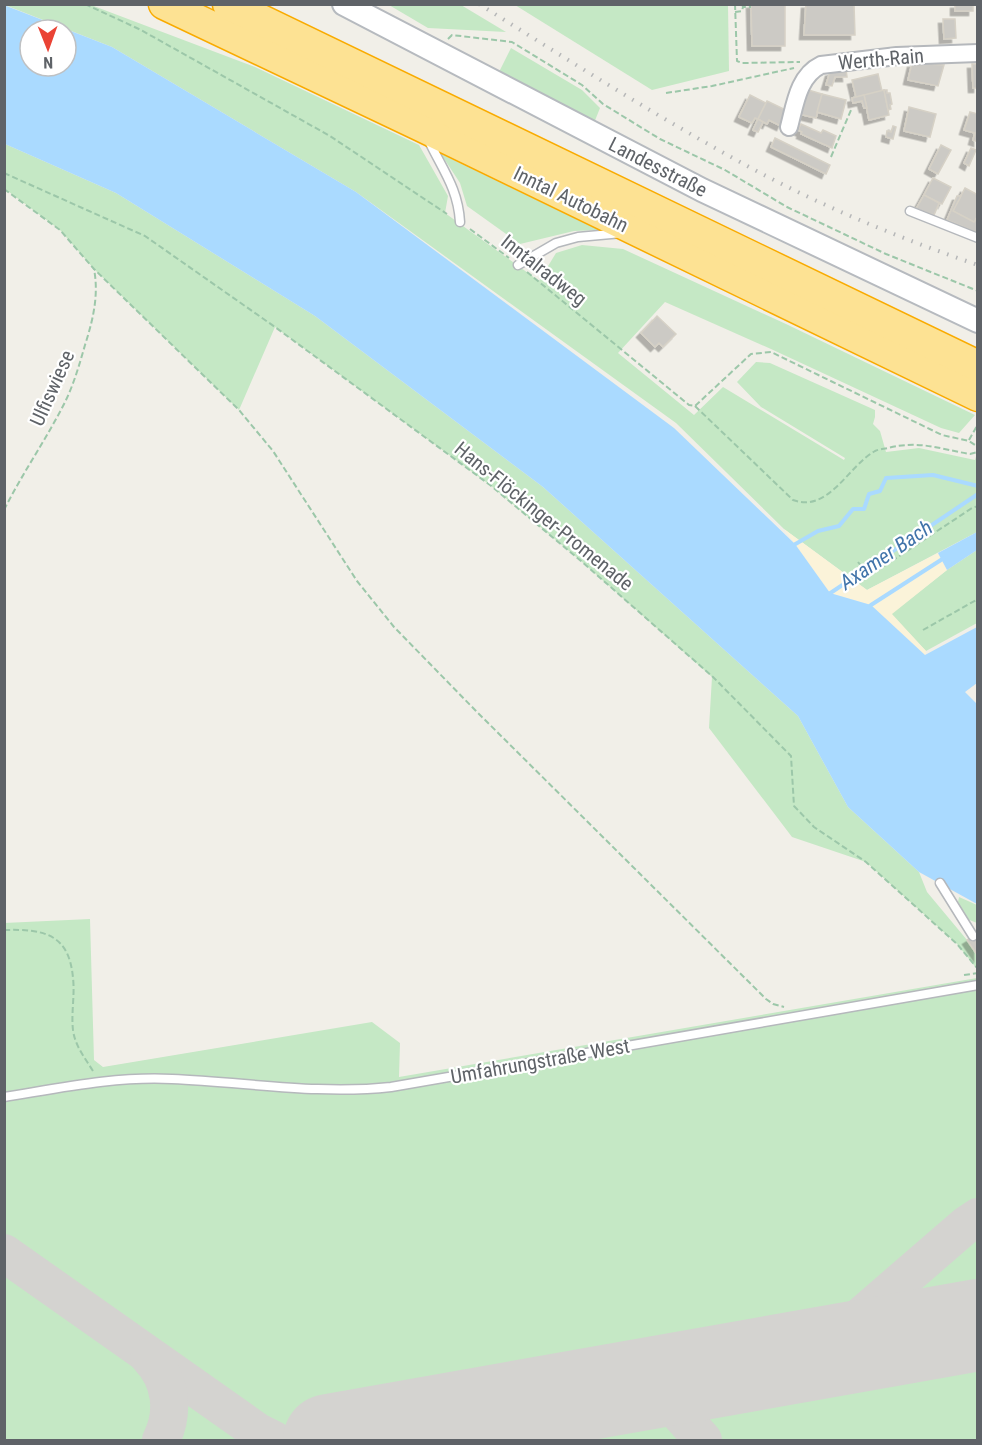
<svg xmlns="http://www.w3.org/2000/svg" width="982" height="1445" font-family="'Roboto Condensed',sans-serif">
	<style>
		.green { fill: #c5e8c5 }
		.sand { fill: #fbf3d9 }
		.water { fill: #aadaff; fill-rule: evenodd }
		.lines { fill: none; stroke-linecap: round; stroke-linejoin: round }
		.stream { stroke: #aadaff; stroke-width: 4 }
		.taxiway { stroke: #d4d3d0; stroke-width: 38 }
		.runway { stroke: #d4d3d0; stroke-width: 92 }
		.building { fill: #cccac5; stroke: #d6d1c6; stroke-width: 1.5; filter: url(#shadow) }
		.lane-casing { stroke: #b5b8bc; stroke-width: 11 }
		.street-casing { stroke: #b5b8bc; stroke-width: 20 }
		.secondary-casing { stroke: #b6babf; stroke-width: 26 }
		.highway-casing { stroke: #f9ab00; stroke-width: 33 }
		.path { stroke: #9cc7a9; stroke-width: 2; stroke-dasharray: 6 3; stroke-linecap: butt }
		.lane { stroke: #fff; stroke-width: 8 }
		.street { stroke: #fff; stroke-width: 16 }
		.secondary { stroke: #fff; stroke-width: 22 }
		.highway { stroke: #fde293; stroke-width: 30 }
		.rail { stroke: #b6b7b8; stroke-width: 4; stroke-dasharray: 1.5 8; stroke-linecap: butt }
		.labels { text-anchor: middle; stroke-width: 4.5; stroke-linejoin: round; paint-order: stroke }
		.street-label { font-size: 20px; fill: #5f6368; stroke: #fff }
		.water-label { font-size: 21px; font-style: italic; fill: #4174aa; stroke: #fff }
	</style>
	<defs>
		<filter id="shadow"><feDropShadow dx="-4.5" dy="4.5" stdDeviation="0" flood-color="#0004"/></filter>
	</defs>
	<rect width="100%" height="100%" fill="#f1efe8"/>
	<g class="green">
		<path d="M5,5H91L255,67L419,145L448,196L445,213L539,281L556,253L582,245L623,249L786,324L975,415L959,433L941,428L771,349L665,302L618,353L694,415L723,387L844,460L845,458L761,407L737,382L756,362L770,363L875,410V417L873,424L880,431L886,452L919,448L975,460L977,453V532L867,590L784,529L676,423L356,192L112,47Z"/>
		<path d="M389,5H461L506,32L428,28Z"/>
		<path d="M515,5H728L729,71L652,90Z"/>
		<path d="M511,48L582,90L600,108L594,123L498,74Z"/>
		<path d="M5,144L116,193L315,316L543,487L798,716L848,807L919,872L927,892L967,940L977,956V969L957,944L866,862L792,837L709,728L712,677L581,561L490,485L275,327L239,410L94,269L60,230L5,189Z"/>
		<path d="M441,154L599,230L574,231L520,244L467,206L460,183Z"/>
		<path d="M977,550V623L926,651L891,614L947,570Z"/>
		<path d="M959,897L977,905V923L967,919L958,902Z"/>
		<path d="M90,919L94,1060L103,1067L372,1022L400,1043L399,1077L977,978V1440H5L4,923Z"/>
	</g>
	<path class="sand" d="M784,529L867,590L938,553L947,570L892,614L926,651L925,655L871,605L830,593Z"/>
	<g class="water">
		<path d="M4,5L112,47L356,192L674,428L795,544L830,593L871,605L925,655L977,627V683L965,692L977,704V904L919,872L848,807L798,716L543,487L315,316L116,193L5,144ZM30,30H66V66H30Z"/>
		<path d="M977,532V550L947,570L938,553Z"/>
	</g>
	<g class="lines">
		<g class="stream">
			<path d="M792,546L818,531L839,526L853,509H864L869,494L880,491L886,478L933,475L978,486"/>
			<path d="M826,596L978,494"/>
			<path d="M868,608L871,605L944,558"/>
		</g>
		<g class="taxiway">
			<path d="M4,1253L258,1432L274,1440"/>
			<path d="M149,1357C171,1380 175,1412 161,1440"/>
			<path d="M804,1357L832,1341L966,1225L978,1217"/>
			<path d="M651,1382L703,1440"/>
		</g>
		<path class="runway" d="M329,1440L978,1325"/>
	</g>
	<g class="building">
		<path d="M751,4H785V46H752Z"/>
		<path d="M806,4H854L855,35H804Z"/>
		<rect x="955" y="4" width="18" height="7"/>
		<path d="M943,19H955L956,38L944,39Z"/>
		<path d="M912,63L944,65L938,86L908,80Z"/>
		<path d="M972,64H978V88H973Z"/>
		<path d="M846,69L847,77H835L832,86L826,85L830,72Z"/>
		<path d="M878,74L882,91L856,97L852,80Z"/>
		<path d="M805,89L822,94L816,118L799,114Z"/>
		<path d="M884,90L889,115L869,120L864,95Z"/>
		<path d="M884,90H887V93H890L892,104L890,105L891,109L888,110Z"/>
		<path d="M822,94L846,100L841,119L817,112Z"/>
		<path d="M750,95L766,103L758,119L755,118L752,123L739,117Z"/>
		<path d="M864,95L867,108H864L862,101L853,103L852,98Z"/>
		<path d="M767,101L788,111L781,126L769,120L767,124L758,119Z"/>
		<path d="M909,107L936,114L930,137L904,131Z"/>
		<path d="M970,112L978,114V142L973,140L975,133L964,130Z"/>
		<path d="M758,119L763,122L758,132L753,130Z"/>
		<path d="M801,124L821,133L823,130L836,136L832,148L801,134L802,132L798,130Z"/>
		<path d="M893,126L896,127L893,139L886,137L887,131L891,132Z"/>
		<path d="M775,138L830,165L826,174L771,147Z"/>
		<path d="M941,145L951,150L938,174L929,169Z"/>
		<path d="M971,148L976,150L969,166L964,163Z"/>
		<path d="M933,178L951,187L942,204L924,195Z"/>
		<path d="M965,188L978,195V215L974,222L953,211Z"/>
		<path d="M924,195L939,203L934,215L916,209Z"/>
		<path d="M957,196H961L953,211L974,222L978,218V233L947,220Z"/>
		<path d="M657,316L676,334L663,347L659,343L655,347L641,333Z"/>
		<path d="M978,933V956L967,940Z"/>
	</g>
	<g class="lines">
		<g class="lane-casing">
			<g id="lane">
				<path d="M428,139C442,169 458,188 460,222"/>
				<path d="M910,211L978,238"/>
				<path d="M518,265L556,243L578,237L622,233"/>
				<path d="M940,883L973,936"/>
				<path d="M4,1097C60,1088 116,1076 172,1079C246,1082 318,1095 391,1087L978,985"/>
			</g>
		</g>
		<g class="street-casing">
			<path id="street" d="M789,127C795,105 798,76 821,65L897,56L978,53"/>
		</g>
		<g class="secondary-casing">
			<path id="secondary" d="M344,4L702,190L978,321"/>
		</g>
		<g class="highway-casing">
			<g id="highway">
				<path d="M164,4L421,126L978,396"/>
				<path d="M228,4L978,366"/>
			</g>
		</g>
		<g class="path">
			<path d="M85,4L141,30L330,136L447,214"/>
			<path d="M735,4L737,61L742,63L800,62"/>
			<path d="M742,4L743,7H751"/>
			<path d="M735,12L742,11L743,7"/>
			<path d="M448,39L452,35L512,42L582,85L603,104L660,139L725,170L787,207L886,254L978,291"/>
			<path d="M666,93L712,86L794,68"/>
			<path d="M831,157L851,110"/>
			<path d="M4,173L145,236L275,327L490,485L581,561L713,677L791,756L794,806L814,827L866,862L957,944L978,969"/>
			<path d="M4,189L60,230L94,269L239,410L273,451L357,581L394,627L476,711L766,999L773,1004L784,1007"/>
			<path d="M470,229L509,258"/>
			<path d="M527,272L689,405L695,406L751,354L771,352L942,435L969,441L978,447"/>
			<path d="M695,406L793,500C829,513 848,466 875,451C879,449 884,449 888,448C920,440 939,449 970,454L978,452"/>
			<path d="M969,440L978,424"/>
			<path d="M4,510C22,474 45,441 63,406C73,387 79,366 85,345C93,320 99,295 94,269"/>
			<path d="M858,562L869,576L972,508L978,506"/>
			<path d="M923,630L978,599"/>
			<path d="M4,930C43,929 69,933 73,978C75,995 71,1013 73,1030C75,1046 85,1058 93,1071"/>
			<path d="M964,975L978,973"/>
		</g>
		<use href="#lane" class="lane"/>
		<use href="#street" class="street"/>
		<use href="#secondary" class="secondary"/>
		<use href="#highway" class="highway"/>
		<path class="rail" d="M479,4C565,58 651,113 740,162C816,204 896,237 978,265"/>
	</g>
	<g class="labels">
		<g class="street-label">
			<text transform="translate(881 59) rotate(-5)" y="7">Werth-Rain</text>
			<text transform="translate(658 167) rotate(27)" y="7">Landesstraße</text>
			<text transform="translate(571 199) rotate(26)" y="7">Inntal Autobahn</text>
			<text transform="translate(544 270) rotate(38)" y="7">Inntalradweg</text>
			<text transform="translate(52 388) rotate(-66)" y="7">Ulfiswiese</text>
			<text transform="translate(544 516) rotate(39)" y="7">Hans-Flöckinger-Promenade</text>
			<text transform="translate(540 1061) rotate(-10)" y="7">Umfahrungstraße West</text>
		</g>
		<g class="water-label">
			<text transform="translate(886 555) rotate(-34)" y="7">Axamer Bach</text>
		</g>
	</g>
	<rect width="982" height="1445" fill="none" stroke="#5f6368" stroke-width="12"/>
	<g transform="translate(48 48) rotate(179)"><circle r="28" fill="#ffffff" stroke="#bfc1c3" stroke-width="1.5"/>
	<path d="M0-4.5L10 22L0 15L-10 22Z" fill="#ea4335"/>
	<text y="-9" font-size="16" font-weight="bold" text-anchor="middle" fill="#5f6368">N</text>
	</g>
</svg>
